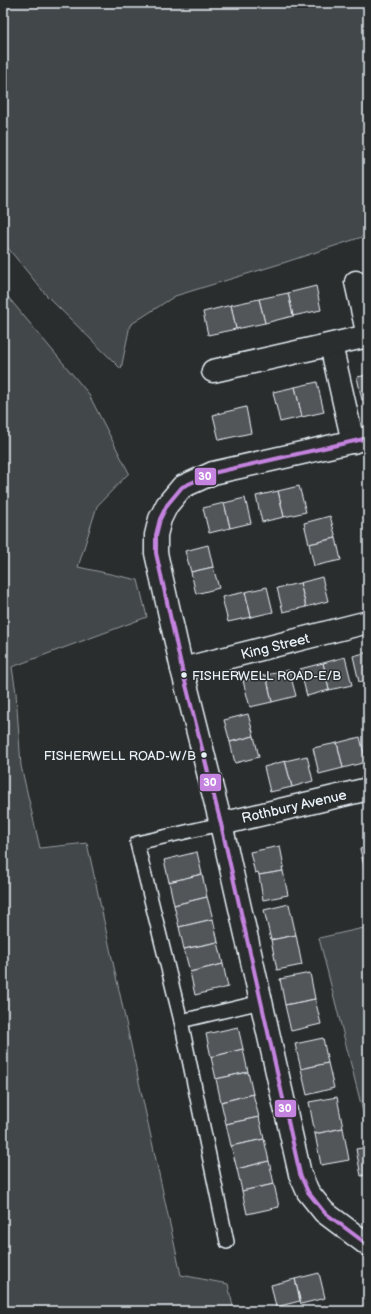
<svg xmlns="http://www.w3.org/2000/svg" width="371" height="1314" font-family="'Balsamiq Sans',sans-serif">
	<style>
		.green { fill: #424648; stroke: #959ca0 }
		.building { fill: #535759; stroke: #e8f1f8 }
		.lines { fill: none; stroke-linecap: round; stroke-linejoin: round }
		.service-casing { stroke: #e8f1f8; stroke-width: 16 }
		.minor-casing { stroke: #e8f1f8; stroke-width: 25 }
		.service { stroke: #2a2d2e; stroke-width: 13 }
		.minor { stroke: #2a2d2e; stroke-width: 22 }
		.bus-1-casing { stroke: #2a2d2e; stroke-width: 7 }
		.bus-1 { stroke: #c483df; stroke-width: 4 }
		.bus-dot { fill: #e8f1f8; stroke: #2a2d2e; stroke-width: 1.5 }
		.labels { text-anchor: middle; stroke-width: 3; stroke-linejoin: round; paint-order: stroke }
		.bus-label { font-size: 13px; fill: #e8f1f8; stroke: #2a2d2e; text-anchor: start }
		.street-label { font-size: 14px; fill: #e8f1f8; stroke: #2a2d2e }
		.line-badge { stroke: #2a2d2e; stroke-width: 1.5 }
		.badge-label { font-size: 11px; text-anchor: middle; font-weight: bold; fill: #fff }
	</style>
	<rect width="100%" height="100%" fill="#2a2d2e"/>
	<filter id="ink" filterUnits="userSpaceOnUse"><feTurbulence type="fractalNoise" baseFrequency=".025" numOctaves="2"/><feDisplacementMap in="SourceGraphic" scale="8" xChannelSelector="R" yChannelSelector="G"/><feConvolveMatrix kernelMatrix="1 2 1 2 8 2 1 2 1" color-interpolation-filters="sRGB"/></filter>
	<g filter="url(#ink)">
		<g class="green">
			<path d="M3,3H368V230L365,236L283,263L175,296L130,325L121,369L47,296L3,242Z"/>
			<path d="M3,291L88,393L129,473L97,506L78,567L138,580L147,617L12,667L16,693L21,766L40,848L87,843L181,1275L228,1284L234,1311H3Z"/>
			<path d="M368,927V1119L365,1120L319,938Z"/>
		</g>
		<g class="building">
			<path d="M316,286L321,310L293,316L288,293Z"/>
			<path d="M288,293L293,316L265,323L259,299Z"/>
			<path d="M259,299L265,323L236,329L231,305Z"/>
			<path d="M231,305L236,329L208,335L203,312Z"/>
			<path d="M368,375V399L362,400L357,377Z"/>
			<path d="M317,382L324,412L302,417L295,387Z"/>
			<path d="M295,387L302,417L280,422L273,392Z"/>
			<path d="M246,407L251,433L219,440L213,415Z"/>
			<path d="M299,486L306,512L284,517L278,491Z"/>
			<path d="M278,491L284,517L262,522L256,496Z"/>
			<path d="M245,498L251,523L230,528L224,503Z"/>
			<path d="M224,503L230,528L209,533L203,508Z"/>
			<path d="M330,516L336,538L309,544L304,523Z"/>
			<path d="M336,538L341,560L314,566L309,544Z"/>
			<path d="M208,545L213,567L191,572L185,551Z"/>
			<path d="M213,567L219,588L196,594L191,572Z"/>
			<path d="M322,577L328,601L306,607L300,583Z"/>
			<path d="M300,583L306,607L283,612L277,588Z"/>
			<path d="M267,587L273,612L251,617L245,592Z"/>
			<path d="M245,592L251,617L228,622L222,597Z"/>
			<path d="M368,652V680L359,682L353,656Z"/>
			<path d="M345,657L352,685L329,690L323,663Z"/>
			<path d="M323,663L329,690L307,696L300,669Z"/>
			<path d="M289,670L296,696L272,702L266,675Z"/>
			<path d="M266,675L272,702L250,707L243,681Z"/>
			<path d="M248,714L254,736L230,742L224,720Z"/>
			<path d="M254,736L259,757L235,763L230,742Z"/>
			<path d="M360,737L366,762L343,768L337,743Z"/>
			<path d="M337,743L343,768L319,774L313,748Z"/>
			<path d="M307,756L313,781L292,787L285,761Z"/>
			<path d="M285,761L292,787L270,792L264,767Z"/>
			<path d="M280,846L284,867H282L283,871L259,875L258,872L255,873L250,852Z"/>
			<path d="M368,847V883L360,849Z"/>
			<path d="M197,852L202,874L169,882L164,860Z"/>
			<path d="M283,871L288,895L263,900L259,875Z"/>
			<path d="M202,874L207,897L174,905L169,882Z"/>
			<path d="M207,897L213,919L179,927L174,905Z"/>
			<path d="M289,904L296,935L271,940L264,910Z"/>
			<path d="M213,919L218,942L184,949L179,927Z"/>
			<path d="M296,935L302,965L277,970L271,940Z"/>
			<path d="M218,942L223,964L190,972L184,949Z"/>
			<path d="M223,964L228,987L195,995L190,972Z"/>
			<path d="M310,973L315,999L285,1005L280,979Z"/>
			<path d="M315,999L321,1024L291,1031L285,1005Z"/>
			<path d="M238,1027L243,1049L211,1057L206,1034Z"/>
			<path d="M323,1038L328,1063L301,1069L295,1044Z"/>
			<path d="M243,1049L248,1072L216,1079L211,1057Z"/>
			<path d="M328,1063L334,1088L307,1095L301,1069Z"/>
			<path d="M248,1072L253,1094L221,1102L216,1079Z"/>
			<path d="M253,1094L259,1117L226,1124L221,1102Z"/>
			<path d="M337,1097L343,1128L315,1134L309,1102Z"/>
			<path d="M259,1117L264,1139L231,1146L226,1124Z"/>
			<path d="M343,1128L349,1160L321,1165L315,1134Z"/>
			<path d="M264,1139L269,1161L237,1169L231,1146Z"/>
			<path d="M368,1147V1175L361,1176L356,1149Z"/>
			<path d="M269,1161L274,1184L242,1191L237,1169Z"/>
			<path d="M274,1184L279,1207L247,1214L242,1191Z"/>
			<path d="M319,1273L325,1298L301,1304L295,1279Z"/>
			<path d="M295,1279L300,1301L276,1307L271,1285Z"/>
		</g>
		<g class="lines">
			<g class="service-casing">
				<g id="service">
					<path d="M221,824L137,843L181,1021L227,1242"/>
					<path d="M181,1021L261,1002"/>
				</g>
			</g>
			<g class="minor-casing">
				<g id="minor">
					<path d="M331,345L353,442"/>
					<path d="M213,371L368,336L356,282"/>
					<path d="M368,438L213,473L182,487L167,505L160,519L156,535V553L182,669L221,824L300,1174L308,1192L324,1212L368,1245"/>
					<path d="M182,669L368,622"/>
					<path d="M221,824L368,789"/>
				</g>
			</g>
			<use href="#service" class="service"/>
			<use href="#minor" class="minor"/>
			<g class="bus-1-casing">
				<path id="bus-1" d="M368,438L213,473L182,487L167,505L160,519L156,535V553L182,669L221,824L300,1174L308,1192L324,1212L368,1245"/>
			</g>
			<use href="#bus-1" class="bus-1"/>
		</g>
	</g>
	<g class="bus-dot">
		<circle cx="184" cy="675" r="3.5"/>
		<circle cx="204" cy="755" r="3.5"/>
	</g>
	<g class="labels">
		<g class="bus-label">
			<text x="192" y="680">FISHERWELL ROAD-E/B</text>
			<text x="196" y="760" text-anchor="end">FISHERWELL ROAD-W/B</text>
		</g>
		<g class="street-label">
			<text transform="translate(275 646) rotate(-14)" y="5">King Street</text>
			<text transform="translate(294 806) rotate(-13)" y="5">Rothbury Avenue</text>
		</g>
	</g>
	<g class="line-badge">
		<rect x="194" y="467" width="23" height="19" rx="4" fill="#c483df"/>
		<rect x="199" y="773" width="23" height="19" rx="4" fill="#c483df"/>
		<rect x="274" y="1099" width="23" height="19" rx="4" fill="#c483df"/>
	</g>
	<g class="badge-label">
		<text x="205" y="480">30</text>
		<text x="210" y="786">30</text>
		<text x="285" y="1112">30</text>
	</g>
	<rect width="371" height="1314" fill="none" stroke="#2a2d2e" stroke-width="16"/>
	<rect x="8" y="8" width="355" height="1298" fill="none" stroke="#e8f1f8" stroke-width="1.5" filter="url(#ink)"/>
</svg>
